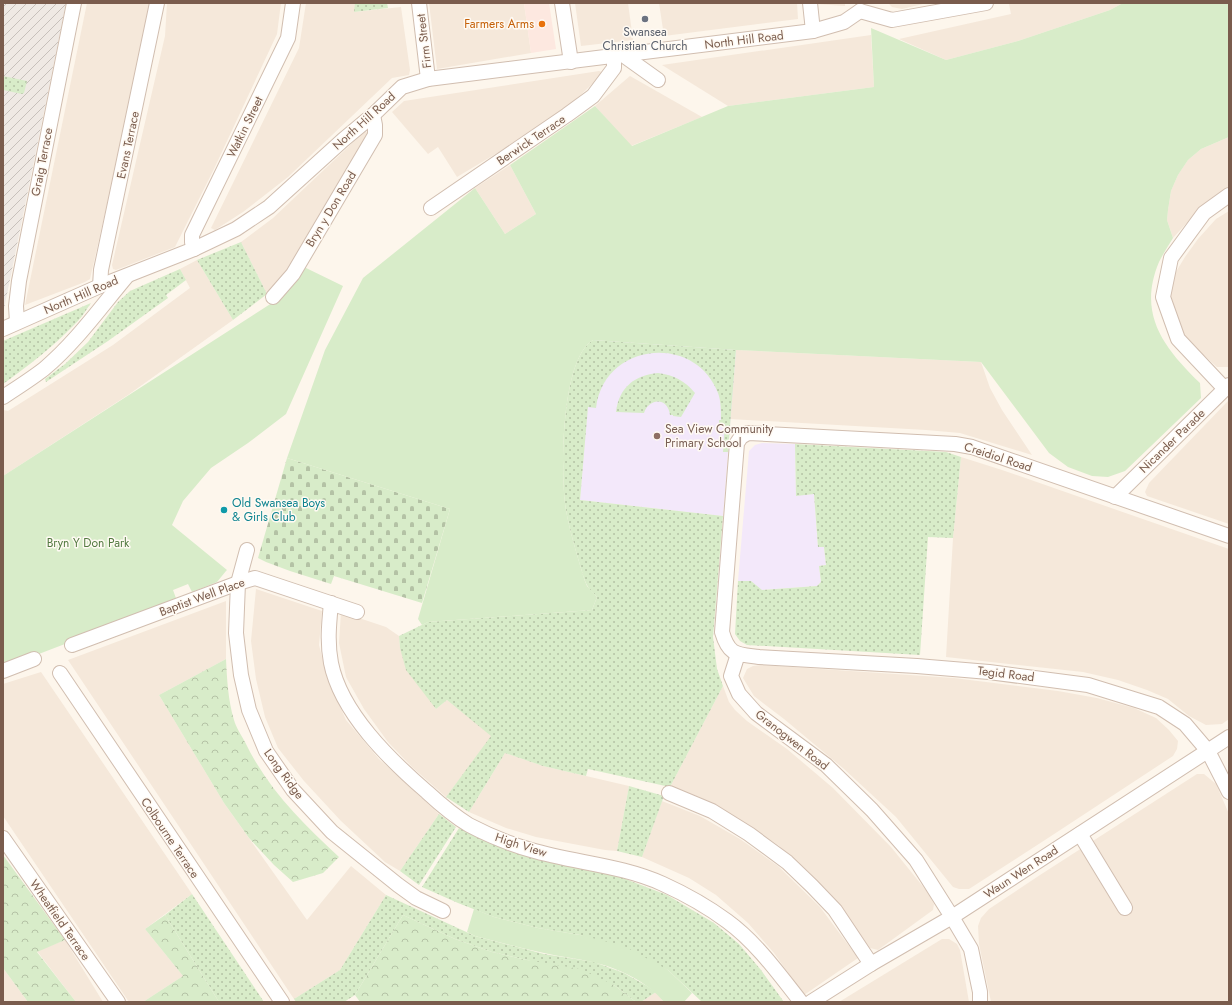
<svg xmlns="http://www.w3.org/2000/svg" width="1232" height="1005" font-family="Jost,sans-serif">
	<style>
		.residential { fill: #f5e8da }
		.commercial { fill: #fde8e0 }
		.industrial { fill: url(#industrial-furrows) }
		.education { fill: #f3e8fa }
		.grass { fill: url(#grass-dots) }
		.forest { fill: url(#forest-crowns) }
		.cemetery { fill: url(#cemetery-stones) }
		.park { fill: #d8ecc9 }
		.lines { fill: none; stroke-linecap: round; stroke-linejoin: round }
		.street-casing { stroke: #d1beb0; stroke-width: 16 }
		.street { stroke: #fff; stroke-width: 14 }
		.worship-dot { fill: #6b7280; stroke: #fffaf3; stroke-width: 1.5 }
		.food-dot { fill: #e8710a; stroke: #fffaf3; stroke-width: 1.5 }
		.education-dot { fill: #8d6e63; stroke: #fffaf3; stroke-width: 1.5 }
		.culture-dot { fill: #0f9aa8; stroke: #fffaf3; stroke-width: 1.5 }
		.labels { text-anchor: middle; stroke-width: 3; stroke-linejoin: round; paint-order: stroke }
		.food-label { font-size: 12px; fill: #c56008; stroke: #fffaf3; text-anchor: end }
		.worship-label { font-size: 12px; fill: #5b616d; stroke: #fffaf3 }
		.street-label { font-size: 12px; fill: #7a5c4d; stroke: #fffaf3 }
		.education-label { font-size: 12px; fill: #785e54; stroke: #fffaf3; text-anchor: start }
		.culture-label { font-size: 12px; fill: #0d838f; stroke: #fffaf3; text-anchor: start }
		.park-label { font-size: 12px; fill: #537a41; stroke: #fffaf3 }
	</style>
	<defs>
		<pattern id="industrial-furrows" width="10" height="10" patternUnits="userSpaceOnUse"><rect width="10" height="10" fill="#efe9e4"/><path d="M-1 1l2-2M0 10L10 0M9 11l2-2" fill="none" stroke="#c7c0bb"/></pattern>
		<pattern id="grass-dots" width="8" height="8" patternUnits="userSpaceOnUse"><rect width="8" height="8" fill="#d8ecc9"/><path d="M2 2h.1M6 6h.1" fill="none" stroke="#b4c2a5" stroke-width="1.8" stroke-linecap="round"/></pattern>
		<pattern id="forest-crowns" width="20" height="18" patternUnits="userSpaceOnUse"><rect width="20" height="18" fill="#d8ecc9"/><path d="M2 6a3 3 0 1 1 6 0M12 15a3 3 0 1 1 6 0" fill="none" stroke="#b4c2a5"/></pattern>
		<pattern id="cemetery-stones" width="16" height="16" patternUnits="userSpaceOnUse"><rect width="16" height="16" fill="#d8ecc9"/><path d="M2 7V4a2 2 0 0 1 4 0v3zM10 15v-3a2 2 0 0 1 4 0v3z" fill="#b4c2a5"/></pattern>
	</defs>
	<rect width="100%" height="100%" fill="#fdf6ec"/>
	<g class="residential">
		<path d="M87,3H150L144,42L90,279L85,282L25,305Z"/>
		<path d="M167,3H281L277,34L213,171L175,247L116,270L113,269L112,265L165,36Z"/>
		<path d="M306,3H355V12L401,7L410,70L409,75L392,78L288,177L243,212L215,230L211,228L299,48Z"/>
		<path d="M429,3H524L531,53L437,69Z"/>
		<path d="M575,3H628L633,40L581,46Z"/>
		<path d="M659,3H797L798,19L664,36Z"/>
		<path d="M815,3H845V6L816,4Z"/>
		<path d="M888,3H927L902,9L892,7Z"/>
		<path d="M1012,3H1123L1110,10L1018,41L946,60L899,39L1011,14L1009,4Z"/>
		<path d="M871,35L874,87L728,106L662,65Z"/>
		<path d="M599,71L604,73L557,117L457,177L438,147L428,154L392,112L404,101Z"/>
		<path d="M630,76L702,117L631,146L595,106Z"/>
		<path d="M365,131L369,133L288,271L267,294L241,242L273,218Z"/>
		<path d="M1229,137V188L1201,207L1173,238L1167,220L1168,210L1171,191L1178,175L1188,160L1201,149Z"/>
		<path d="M510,165L536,214L505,234L475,188Z"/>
		<path d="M1229,211V367H1217L1186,339L1175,322L1171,308L1170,295L1174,275L1185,257L1198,239L1216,219Z"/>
		<path d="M197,260L233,320L128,395L3,476V410L8,411L113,345L190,288L180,269Z"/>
		<path d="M736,350L981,362L990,388L1002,410L1032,455L960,433L926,430L730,419Z"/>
		<path d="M1229,400V524L1147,496L1145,492L1149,483Z"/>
		<path d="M961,457L1002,470L1229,549V719L1222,724L1206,725L1189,716L1168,699L1147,690L1118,680L1083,672L946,657L953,538Z"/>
		<path d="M256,589L322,611L319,645L327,677L346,720L379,759L439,814L400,871L385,862L341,821L304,781L278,748L265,717L256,679L251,641Z"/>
		<path d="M226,601V659L159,695L224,803L307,920L351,866L386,895L340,970L294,999L68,660Z"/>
		<path d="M341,612L386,627L399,636L400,648L436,709L447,700L492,736L446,797L412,767L388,742L364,709L346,677L339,643Z"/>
		<path d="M761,665L954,678L1058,691L1097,698L1134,708L1156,718L1169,730L1178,741L1177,749L1173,756L1045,840L969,889H959L953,887L896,817L844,769L784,719L754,696L743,678L747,669L753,666Z"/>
		<path d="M41,672L192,894L145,929L183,976L143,1002H129L3,816V684Z"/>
		<path d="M723,686L729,702L735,710L747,721L787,749L833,788L891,847L929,894L934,904L933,910L878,950L870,948L833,899L803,868L778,845L738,819L699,797L670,787Z"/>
		<path d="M505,753L543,766L629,786L617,851L605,850L536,837L506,828L469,812Z"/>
		<path d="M1197,774H1204L1216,784L1229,814V1002H991L979,944L978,926L981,918L989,909L1040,875Z"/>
		<path d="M662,801L700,816L740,839L778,866L820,907L858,958L804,995L774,953L748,923L716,895L689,878L642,857Z"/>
		<path d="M942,939H949L957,944L960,950L969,1002H839Z"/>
		<path d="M65,940L103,1002H76L37,951Z"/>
		<path d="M3,968L28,1002H3Z"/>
		<path d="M656,992L664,1002H641Z"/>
	</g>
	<path class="commercial" d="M524,3H549L556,49L531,53Z"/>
	<path class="industrial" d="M3,3H66L3,314Z"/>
	<g class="education">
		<path d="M593,340L736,350L723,516L580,500Z"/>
		<path d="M762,443L795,444L796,495L814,494L818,547H824L826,565L819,566L821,582L817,586L761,590L751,581H738L749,451L755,445Z"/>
	</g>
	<g class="grass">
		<path d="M355,3H387L388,8L354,12Z"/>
		<path d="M3,76L27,81L24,93L22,94L3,90Z"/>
		<path d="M241,242L267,294L233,320L197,260Z"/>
		<path d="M180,269L186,280L166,295L168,298L108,341L46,382L45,379L65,364L88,342L118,302L130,291Z"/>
		<path d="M91,303C86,310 81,319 74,325C53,347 28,366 3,384V341Z"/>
		<path d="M593,340L736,350L728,452H723L725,424H719V420H721C721,411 721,401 718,393C695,333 604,342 596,408L588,407L580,500L723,516L713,637L717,669L723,686L670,787L588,769L586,776L543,766L505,753L469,812L446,797L491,736L447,700L436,709L406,670L400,648L399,636L428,622L592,610L597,597C594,593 589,590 587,585C584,580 582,571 580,565C575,548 567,521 565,503C561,469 561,359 593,340Z"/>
		<path d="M658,373C674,375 685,381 695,393L681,417L673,416V415H670C668,397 649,398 644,413L616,412C619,387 635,375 658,373Z"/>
		<path d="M795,444L946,452L961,457L953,538L928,537L920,655L747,645L740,641L735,634L738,581H751L762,590L817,586L821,582L819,566L826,565L824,547H818L814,494L796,496Z"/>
		<path d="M629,786L664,796L642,857L617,851Z"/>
		<path d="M439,814L456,827L419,885L400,871Z"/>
		<path d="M459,828L506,850L554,863L615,875L667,895L714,923L739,944L761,970L784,1002H702L668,970L580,935L538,928L494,917L458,903L422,887Z"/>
		<path d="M192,894L264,1002H219L165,915Z"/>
		<path d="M386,895L475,936L544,954L594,962L624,973L647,986L656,992L641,1002H636L614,985L527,960L492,952L455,939L403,915L355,995L344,1002H296L294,999L340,970Z"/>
	</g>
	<g class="forest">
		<path d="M226,659C227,679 228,700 234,720C236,727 241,735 245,742C267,788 302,823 339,857L323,873L293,882L274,865L249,838L224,803L159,695Z"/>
		<path d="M3,855L65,940L37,952L76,1002H28L3,968Z"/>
		<path d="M165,915L219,1002H143L183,976L145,929Z"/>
		<path d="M403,915L455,939L492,952L527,960L580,969L614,985L636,1002H360L355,995Z"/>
	</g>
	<path class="cemetery" d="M287,458L450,509L422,603L334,576L331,584L290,571L266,562L258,558Z"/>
	<g class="park">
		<path d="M1123,3H1229V137L1201,149L1188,160L1178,175L1171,191L1168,210L1167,220L1173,238C1168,246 1163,254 1159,262C1137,314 1164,348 1200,383L1201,398L1125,471L1108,477L1092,476L1068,467L1049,453L981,362L736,350L593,340C561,359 561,469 565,503C567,521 575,548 580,565C582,571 584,580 587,586C590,590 594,593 597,597L592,610L428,622L422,625L418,619L450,509L287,458L325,350L363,278L475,188L505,234L536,214L510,165L595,106L632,146L728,106L874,87L871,28L946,60L1018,41L1110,10Z"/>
		<path d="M304,267L343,286L286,414L248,443L211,468L183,501L172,525L227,570L226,571L217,582L192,592L188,584L173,590L177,601L31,657L3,665V476L275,301Z"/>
		<path d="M474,909L494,917L538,928L580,935L624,946L668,970L692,993L684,1002H664C647,981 618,968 592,962C576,958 560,957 544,953C521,948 498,942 475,936L467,932Z"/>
	</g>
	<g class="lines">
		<g class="street-casing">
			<g id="street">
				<path d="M419,3L428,79"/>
				<path d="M562,3L571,62"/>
				<path d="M810,3L813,31"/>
				<path d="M860,11L892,20L986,3"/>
				<path d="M623,55L658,80"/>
				<path d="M431,208L567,115L593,96L614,68V56"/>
				<path d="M194,249L192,242V235L288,38L293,3"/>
				<path d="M100,286L101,270L157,3"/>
				<path d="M273,297L293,274L375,135V125L373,115"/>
				<path d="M17,322L16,306L19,281L74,3"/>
				<path d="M3,329L100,286L194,249L236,229L269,207L343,140L373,115L402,87L428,79L813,31L844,22L860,11"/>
				<path d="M1225,389L1178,339L1163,297L1171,258L1204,213L1229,195"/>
				<path d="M3,397C17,388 31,379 44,369C76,342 100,308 127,276"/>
				<path d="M1115,497L1229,385"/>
				<path d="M1229,536L972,447L955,444L748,433L741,437L737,443L722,632C729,656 737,654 759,657L917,666L989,672L1088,685L1159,707L1185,724L1208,751L1229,792"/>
				<path d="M247,550L238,583L236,633L241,675L249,710L266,751L293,790L332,832L398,885L416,898L443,911"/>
				<path d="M331,603C329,624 327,642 331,663C341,713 390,760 427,792C440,804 454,816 469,825C488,835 510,844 531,850C575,863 621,865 663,884C685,894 708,907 727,921C756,942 779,974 801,1002"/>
				<path d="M72,645L238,583L255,578L357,612"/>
				<path d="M738,654L731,676L739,694L756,713L826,765L872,810L916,860L952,917L971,949L980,992V1002"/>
				<path d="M3,671L34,659"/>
				<path d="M60,673L282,1002"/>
				<path d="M669,793L712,811L749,834L787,862L812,886L835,910L871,964"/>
				<path d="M1080,834L1125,908"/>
				<path d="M3,838L118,1002"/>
				<path d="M811,1002L871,964L952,917L1229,737"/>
			</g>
		</g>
		<use href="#street" class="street"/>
	</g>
	<circle class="worship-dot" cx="645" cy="19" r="4"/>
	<circle class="food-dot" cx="542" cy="24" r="4"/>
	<circle class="education-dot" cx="657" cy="436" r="4"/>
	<circle class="culture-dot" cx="224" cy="510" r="4"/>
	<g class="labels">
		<g class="food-label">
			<text x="534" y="28">Farmers Arms</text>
		</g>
		<g class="worship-label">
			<text x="645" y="36">Swansea<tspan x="645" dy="14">Christian Church</tspan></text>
		</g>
		<g class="street-label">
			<text transform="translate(744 40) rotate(-7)" y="4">North Hill Road</text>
			<text transform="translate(424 41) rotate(-97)" y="4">Firm Street</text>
			<text transform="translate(364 121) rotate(-42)" y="4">North Hill Road</text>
			<text transform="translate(245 127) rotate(-64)" y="4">Watkin Street</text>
			<text transform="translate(531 140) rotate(-34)" y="4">Berwick Terrace</text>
			<text transform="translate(128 145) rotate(-78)" y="4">Evans Terrace</text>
			<text transform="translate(42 162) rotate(-79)" y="4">Graig Terrace</text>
			<text transform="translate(331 209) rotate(-59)" y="4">Bryn y Don Road</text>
			<text transform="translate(81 295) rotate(-23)" y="4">North Hill Road</text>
			<text transform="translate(1172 441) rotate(-44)" y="4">Nicander Parade</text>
			<text transform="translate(998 457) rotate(18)" y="4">Creidiol Road</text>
			<text transform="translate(202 597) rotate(-20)" y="4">Baptist Well Place</text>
			<text transform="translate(1006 674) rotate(7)" y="4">Tegid Road</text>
			<text transform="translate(792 740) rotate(38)" y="4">Granogwen Road</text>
			<text transform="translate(284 774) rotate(54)" y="4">Long Ridge</text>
			<text transform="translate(170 838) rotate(56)" y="4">Colbourne Terrace</text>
			<text transform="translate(521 845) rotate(18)" y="4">High View</text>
			<text transform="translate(1021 872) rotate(-33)" y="4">Waun Wen Road</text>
			<text transform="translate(60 920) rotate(55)" y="4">Wheatfield Terrace</text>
		</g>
		<g class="education-label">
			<text x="665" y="433">Sea View Community<tspan x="665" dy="14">Primary School</tspan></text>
		</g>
		<g class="culture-label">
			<text x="232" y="507">Old Swansea Boys<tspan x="232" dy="14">&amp; Girls Club</tspan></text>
		</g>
		<g class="park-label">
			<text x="88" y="547">Bryn Y Don Park</text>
		</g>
	</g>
	<rect width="1232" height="1005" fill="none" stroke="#7a5c4d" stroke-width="8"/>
</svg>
